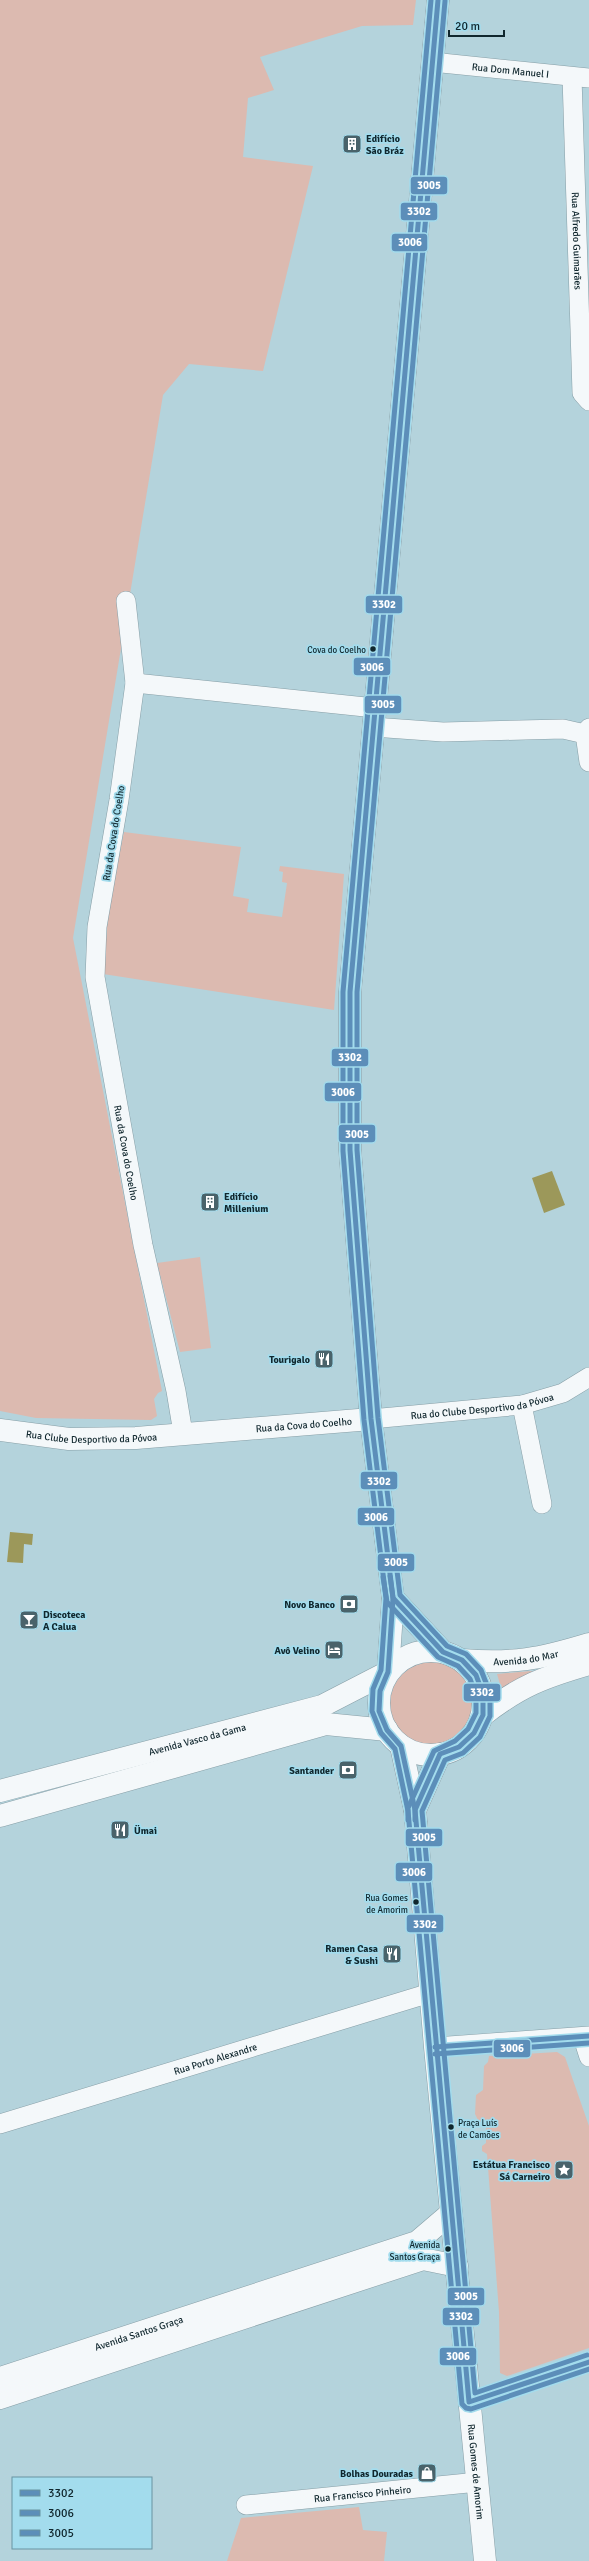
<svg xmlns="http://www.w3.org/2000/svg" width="589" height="2561" font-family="Signika,sans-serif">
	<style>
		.green { fill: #dcbab0 }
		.water { fill: #9c985a }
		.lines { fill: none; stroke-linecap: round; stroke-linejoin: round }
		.minor-casing { stroke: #869ea6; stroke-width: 20 }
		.tertiary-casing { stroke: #869ea6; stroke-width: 23 }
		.secondary-casing { stroke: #869ea6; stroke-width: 23 }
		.minor { stroke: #f4f8fa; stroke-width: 19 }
		.tertiary { stroke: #f4f8fa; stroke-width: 22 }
		.secondary { stroke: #f4f8fa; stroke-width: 22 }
		.bus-1-casing { stroke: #a3dced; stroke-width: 8 }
		.bus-2-casing { stroke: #a3dced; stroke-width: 8 }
		.bus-3-casing { stroke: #a3dced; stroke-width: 8 }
		.bus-1 { stroke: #5c8eb9; stroke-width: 5 }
		.bus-2 { stroke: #5c8eb9; stroke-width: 5 }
		.bus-3 { stroke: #5c8eb9; stroke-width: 5 }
		.bus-dot { fill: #10272e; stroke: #a3dced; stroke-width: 1.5 }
		.labels { text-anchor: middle; stroke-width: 3.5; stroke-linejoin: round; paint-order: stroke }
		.bus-label { font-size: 9px; fill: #10272e; stroke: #a3dced; text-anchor: end }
		.street-label { font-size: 10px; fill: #10272e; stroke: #a3dced }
		.poi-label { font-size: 10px; font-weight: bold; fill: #10272e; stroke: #a3dced; text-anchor: end }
		.line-badge { stroke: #a3dced; stroke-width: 1.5 }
		.badge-label { font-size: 11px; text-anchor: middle; font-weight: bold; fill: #fff }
	</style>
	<rect width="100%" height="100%" fill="#b4d3dc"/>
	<g class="green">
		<path d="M0,0H416L413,25L362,26L260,57L274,90L248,98L243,157L313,166L263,371L189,364L163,395L73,938L162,1391L158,1393L154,1399L157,1416L151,1420L36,1418L0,1411Z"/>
		<path d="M124,832L241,847L233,896L249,899L247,912L282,917L287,883L282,882L283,872L279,871L280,866L344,874L334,1010L103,974L109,904Z"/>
		<path d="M200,1257L211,1348L180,1352L157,1263Z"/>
		<circle cx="432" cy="1704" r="42"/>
		<path d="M531,1671L533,1672L502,1691L497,1674Z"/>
		<path d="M557,2052L565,2057L589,2126V2348L507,2376L500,2373L499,2312L487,2154L482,2151V2146L486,2143V2123L479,2122L475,2114L476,2095L483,2090L484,2066L488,2062L489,2056Z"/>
		<path d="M359,2507L363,2530L387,2532L384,2561H227L241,2518Z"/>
	</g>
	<g class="water">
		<path d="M552,1171L565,1205L544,1213L532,1178Z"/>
		<path d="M10,1532L33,1534L32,1545L24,1544L23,1563L7,1562Z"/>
	</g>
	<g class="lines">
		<g class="minor-casing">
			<g id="minor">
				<path id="s1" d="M432,62L589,78"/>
				<path id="s2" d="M572,77L582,393L589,401"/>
				<path id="s3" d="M126,601L135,683L119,800L97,927L95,977L143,1245L176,1391L183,1433"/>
				<path d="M135,683L375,708"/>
				<path d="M373,727L443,732L563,729L585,734"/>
				<path d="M589,728L585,734L589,762"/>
				<path d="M522,1405L542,1504"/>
				<path id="s4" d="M371,1419L522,1405L563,1393L589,1377"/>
				<path d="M583,2038L589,2057"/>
				<path d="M435,2047L589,2036"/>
				<path id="s5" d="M0,2124L430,1993"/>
				<path d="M469,2402L589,2362"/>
				<path id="s6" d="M246,2505L478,2482"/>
			</g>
		</g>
		<g class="tertiary-casing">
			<g id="tertiary">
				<path id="s7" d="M0,1430L69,1439L136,1438L371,1419"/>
				<path id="s8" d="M0,2378L417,2242L451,2213"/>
				<path d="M0,2398L423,2259L457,2266"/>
			</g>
		</g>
		<g class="secondary-casing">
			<g id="secondary">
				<path d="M393,1598L443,1652"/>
				<circle cx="431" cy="1703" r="52"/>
				<path id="s9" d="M462,1660C513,1664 540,1659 589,1644"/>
				<path d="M388,1672L393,1598L371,1419L350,1150V992L438,0"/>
				<path d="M483,1715C520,1686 544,1677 589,1664"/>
				<path id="s10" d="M401,1746L415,1810L435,2047L485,2561"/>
				<path id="s11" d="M0,1791L322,1706L388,1672"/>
				<path d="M415,1810L440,1754"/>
				<path d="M0,1816L326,1724L387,1730"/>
			</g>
		</g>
		<use href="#minor" class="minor"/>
		<use href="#tertiary" class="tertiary"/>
		<use href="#secondary" class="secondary"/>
		<g class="bus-1-casing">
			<g id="bus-1">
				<path d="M438,0L350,992V1150L371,1419L393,1598L388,1672L380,1691L379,1711L387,1730L401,1746L415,1810L469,2402L589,2362"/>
				<path d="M390,1576L393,1598L443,1652L462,1660L476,1675L483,1694V1715L474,1733L459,1747L440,1754L415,1810V1820"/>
				<path d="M435,2047L589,2036"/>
			</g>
		</g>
		<g class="bus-2-casing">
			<g id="bus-2">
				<path d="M431,0L343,992V1151L364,1420L386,1598L381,1670L373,1689L372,1711L381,1733L395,1749L408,1811L462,2404L466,2408L471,2409L589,2369"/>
				<path d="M383,1577L387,1602L438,1657L458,1666L470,1679L476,1695V1713L468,1729L455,1741L434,1751L408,1808V1820"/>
				<path d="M435,2054L589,2043"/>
			</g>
		</g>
		<g class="bus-3-casing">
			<path id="bus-3" d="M445,1L357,992V1150L378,1418L400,1595L447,1646L466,1654L481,1670L490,1693V1716L480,1737L463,1753L445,1760L422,1811L475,2393L587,2355"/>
		</g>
		<use href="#bus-1" class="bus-1"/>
		<use href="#bus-2" class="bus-2"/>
		<use href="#bus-3" class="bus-3"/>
	</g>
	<defs>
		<g id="building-square" transform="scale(1)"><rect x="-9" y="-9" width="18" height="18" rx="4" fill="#49636b" stroke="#a3dced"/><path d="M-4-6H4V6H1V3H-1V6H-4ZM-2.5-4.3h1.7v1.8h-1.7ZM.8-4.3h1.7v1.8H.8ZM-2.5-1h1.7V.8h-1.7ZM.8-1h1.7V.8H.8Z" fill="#fff"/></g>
		<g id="restaurant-square" transform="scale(1)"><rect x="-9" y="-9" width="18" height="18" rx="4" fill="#49636b" stroke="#a3dced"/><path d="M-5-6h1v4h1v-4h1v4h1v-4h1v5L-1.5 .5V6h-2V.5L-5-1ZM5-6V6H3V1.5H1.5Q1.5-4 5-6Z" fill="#fff"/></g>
		<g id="bank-square" transform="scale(1)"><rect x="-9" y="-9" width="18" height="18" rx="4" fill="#49636b" stroke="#a3dced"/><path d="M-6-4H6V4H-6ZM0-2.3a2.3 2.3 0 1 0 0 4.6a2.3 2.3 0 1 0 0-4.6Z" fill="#fff"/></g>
		<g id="bar-square" transform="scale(1)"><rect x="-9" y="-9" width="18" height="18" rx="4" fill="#49636b" stroke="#a3dced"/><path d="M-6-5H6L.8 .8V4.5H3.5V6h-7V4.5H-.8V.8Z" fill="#fff"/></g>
		<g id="hotel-square" transform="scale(1)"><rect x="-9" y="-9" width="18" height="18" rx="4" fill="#49636b" stroke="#a3dced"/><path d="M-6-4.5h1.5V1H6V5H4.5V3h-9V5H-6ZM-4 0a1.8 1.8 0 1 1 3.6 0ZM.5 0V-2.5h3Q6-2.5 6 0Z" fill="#fff"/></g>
		<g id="sight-square" transform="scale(1)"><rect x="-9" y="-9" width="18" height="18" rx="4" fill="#49636b" stroke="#a3dced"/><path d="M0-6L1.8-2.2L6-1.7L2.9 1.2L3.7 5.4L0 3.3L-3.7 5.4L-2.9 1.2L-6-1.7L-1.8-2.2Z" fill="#fff"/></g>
		<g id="shop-square" transform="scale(1)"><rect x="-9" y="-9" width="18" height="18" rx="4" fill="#49636b" stroke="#a3dced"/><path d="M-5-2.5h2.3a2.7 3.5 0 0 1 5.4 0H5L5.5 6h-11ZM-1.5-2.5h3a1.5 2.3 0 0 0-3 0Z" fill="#fff"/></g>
	</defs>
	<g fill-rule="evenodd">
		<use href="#building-square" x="352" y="144"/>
		<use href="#building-square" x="210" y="1202"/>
		<use href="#restaurant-square" x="324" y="1359"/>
		<use href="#bank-square" x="349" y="1604"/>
		<use href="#bar-square" x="29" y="1620"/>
		<use href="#hotel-square" x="334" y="1650"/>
		<use href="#bank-square" x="348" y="1770"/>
		<use href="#restaurant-square" x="120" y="1830"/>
		<use href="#restaurant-square" x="392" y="1954"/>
		<use href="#sight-square" x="564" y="2170"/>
		<use href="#shop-square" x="427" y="2473"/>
	</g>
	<g class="bus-dot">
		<circle cx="373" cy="649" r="3.5"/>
		<circle cx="416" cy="1902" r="3.5"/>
		<circle cx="451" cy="2127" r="3.5"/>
		<circle cx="448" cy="2249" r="3.5"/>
	</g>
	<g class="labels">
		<g class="bus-label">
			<text x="366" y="653">Cova do Coelho</text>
			<text x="408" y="1901">Rua Gomes<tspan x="408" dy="12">de Amorim</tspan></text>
			<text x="458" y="2126" text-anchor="start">Praça Luís<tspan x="458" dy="12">de Camões</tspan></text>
			<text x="440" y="2248">Avenida<tspan x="440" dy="12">Santos Graça</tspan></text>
		</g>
		<g class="street-label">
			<text dy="4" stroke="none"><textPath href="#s1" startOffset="79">Rua Dom Manuel I</textPath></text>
			<text dy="4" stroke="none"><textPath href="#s2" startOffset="164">Rua Alfredo Guimarães</textPath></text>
			<text transform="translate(113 833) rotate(-81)" y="4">Rua da Cova do Coelho</text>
			<text dy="4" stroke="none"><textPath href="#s3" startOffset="558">Rua da Cova do Coelho</textPath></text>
			<text dy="4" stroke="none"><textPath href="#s4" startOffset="112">Rua do Clube Desportivo da Póvoa</textPath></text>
			<text dy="4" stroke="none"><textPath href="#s7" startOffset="305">Rua da Cova do Coelho</textPath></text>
			<text dy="4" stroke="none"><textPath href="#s7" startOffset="92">Rua Clube Desportivo da Póvoa</textPath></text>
			<text dy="4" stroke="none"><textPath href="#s9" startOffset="64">Avenida do Mar</textPath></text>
			<text dy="4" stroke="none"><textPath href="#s11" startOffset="204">Avenida Vasco da Gama</textPath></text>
			<text dy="4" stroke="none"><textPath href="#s5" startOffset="225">Rua Porto Alexandre</textPath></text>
			<text dy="4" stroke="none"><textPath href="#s8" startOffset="146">Avenida Santos Graça</textPath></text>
			<text dy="4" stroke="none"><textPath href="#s10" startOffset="730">Rua Gomes de Amorim</textPath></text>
			<text dy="4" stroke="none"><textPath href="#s6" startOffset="117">Rua Francisco Pinheiro</textPath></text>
		</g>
		<g class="poi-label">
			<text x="366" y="142" text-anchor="start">Edifício<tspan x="366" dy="12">São Bráz</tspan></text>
			<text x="224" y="1200" text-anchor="start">Edifício<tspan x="224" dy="12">Millenium</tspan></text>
			<text x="310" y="1363">Tourigalo</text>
			<text x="335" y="1608">Novo Banco</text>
			<text x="43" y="1618" text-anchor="start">Discoteca<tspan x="43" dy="12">A Calua</tspan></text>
			<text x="320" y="1654">Avô Velino</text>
			<text x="334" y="1774">Santander</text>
			<text x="134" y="1834" text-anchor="start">Ümai</text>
			<text x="378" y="1952">Ramen Casa<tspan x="378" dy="12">&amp; Sushi</tspan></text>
			<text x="550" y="2168">Estátua Francisco<tspan x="550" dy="12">Sá Carneiro</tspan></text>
			<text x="413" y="2477">Bolhas Douradas</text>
		</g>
	</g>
	<g class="line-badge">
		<rect x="410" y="176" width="38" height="19" rx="4" fill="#5c8eb9"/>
		<rect x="400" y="202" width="38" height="19" rx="4" fill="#5c8eb9"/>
		<rect x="391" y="233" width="37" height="19" rx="4" fill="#5c8eb9"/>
		<rect x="365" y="595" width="38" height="19" rx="4" fill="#5c8eb9"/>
		<rect x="353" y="657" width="38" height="19" rx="4" fill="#5c8eb9"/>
		<rect x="364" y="695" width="38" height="19" rx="4" fill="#5c8eb9"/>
		<rect x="331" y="1048" width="38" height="19" rx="4" fill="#5c8eb9"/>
		<rect x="324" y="1082" width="38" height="20" rx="4" fill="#5c8eb9"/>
		<rect x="338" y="1124" width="38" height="19" rx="4" fill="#5c8eb9"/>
		<rect x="360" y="1471" width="38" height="19" rx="4" fill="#5c8eb9"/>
		<rect x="357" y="1507" width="38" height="19" rx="4" fill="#5c8eb9"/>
		<rect x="377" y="1553" width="38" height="19" rx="4" fill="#5c8eb9"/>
		<rect x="463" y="1683" width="38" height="19" rx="4" fill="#5c8eb9"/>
		<rect x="405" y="1828" width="38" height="19" rx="4" fill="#5c8eb9"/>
		<rect x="395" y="1862" width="38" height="20" rx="4" fill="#5c8eb9"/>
		<rect x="406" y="1914" width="38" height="19" rx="4" fill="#5c8eb9"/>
		<rect x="493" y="2039" width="38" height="19" rx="4" fill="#5c8eb9"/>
		<rect x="447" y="2287" width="38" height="19" rx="4" fill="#5c8eb9"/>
		<rect x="442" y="2307" width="38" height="19" rx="4" fill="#5c8eb9"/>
		<rect x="439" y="2347" width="38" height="19" rx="4" fill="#5c8eb9"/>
	</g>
	<g class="badge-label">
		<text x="429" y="189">3005</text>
		<text x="419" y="215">3302</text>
		<text x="410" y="246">3006</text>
		<text x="384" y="608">3302</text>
		<text x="372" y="671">3006</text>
		<text x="383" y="708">3005</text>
		<text x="350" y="1061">3302</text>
		<text x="343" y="1096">3006</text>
		<text x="357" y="1138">3005</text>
		<text x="379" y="1485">3302</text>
		<text x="376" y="1521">3006</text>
		<text x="396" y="1566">3005</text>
		<text x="482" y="1696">3302</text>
		<text x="424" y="1841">3005</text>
		<text x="414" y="1876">3006</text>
		<text x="425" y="1928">3302</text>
		<text x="512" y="2052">3006</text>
		<text x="466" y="2300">3005</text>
		<text x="461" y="2320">3302</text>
		<text x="458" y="2360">3006</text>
	</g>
	<rect x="12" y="2477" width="140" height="72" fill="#a3dced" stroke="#6894a1"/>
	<rect x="20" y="2490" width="20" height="6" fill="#5c8eb9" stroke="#6894a1"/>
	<text x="48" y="2497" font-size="12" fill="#10272e">3302</text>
	<rect x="20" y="2510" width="20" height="6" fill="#5c8eb9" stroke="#6894a1"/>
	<text x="48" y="2517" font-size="12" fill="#10272e">3006</text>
	<rect x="20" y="2530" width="20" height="6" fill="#5c8eb9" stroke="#6894a1"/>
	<text x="48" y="2537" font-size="12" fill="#10272e">3005</text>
	<path d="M449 30v6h55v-6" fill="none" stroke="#10272e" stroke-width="2"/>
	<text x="455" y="30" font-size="12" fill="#10272e" stroke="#a3dced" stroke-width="3" paint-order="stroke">20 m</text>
</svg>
